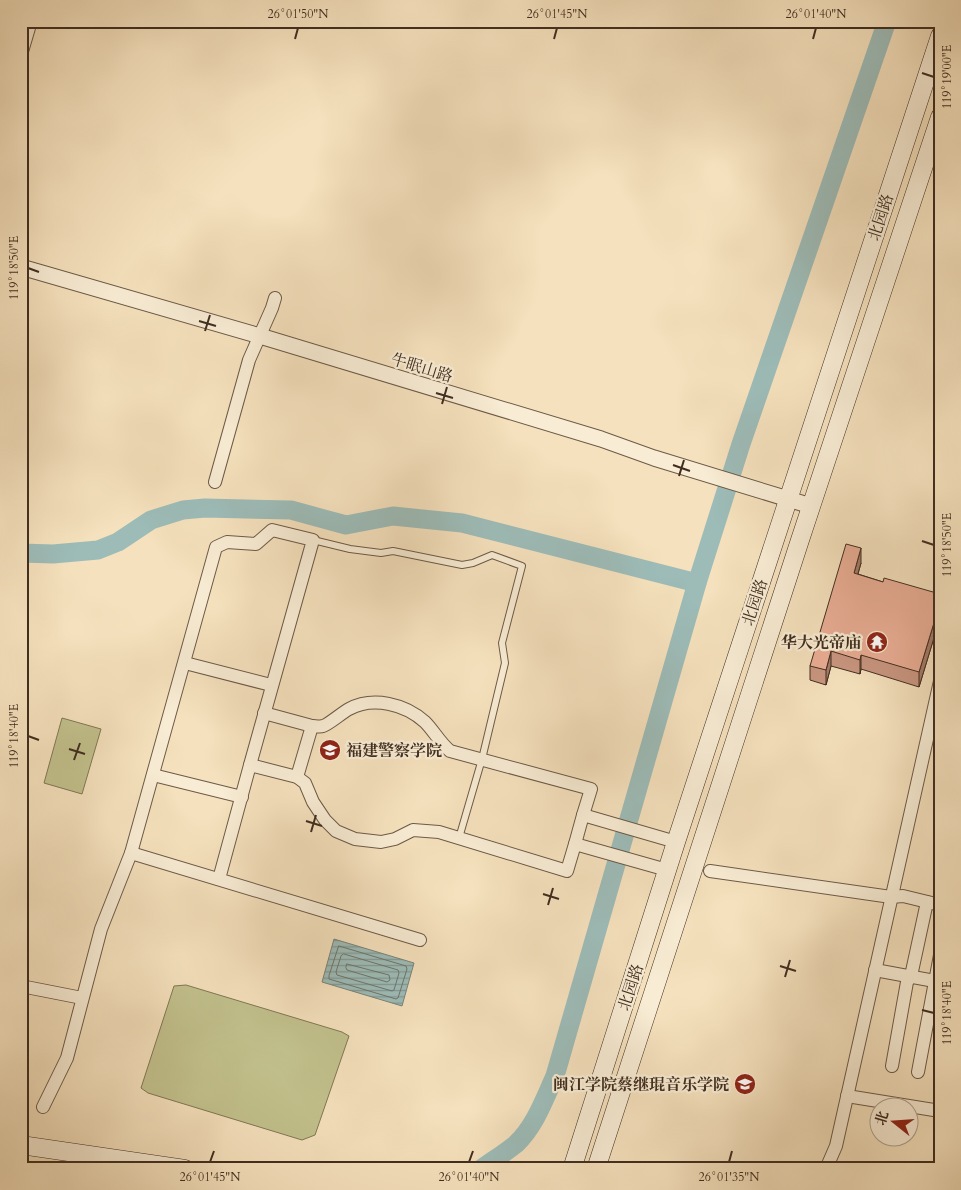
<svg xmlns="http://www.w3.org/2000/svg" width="961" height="1190" font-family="Cardo,'Noto Serif SC',serif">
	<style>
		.park { fill: #c2c18d; stroke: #817756 }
		.water { fill: url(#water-rules); stroke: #78837b }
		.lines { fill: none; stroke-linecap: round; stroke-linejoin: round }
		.shore { stroke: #6e746c; stroke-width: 1 }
		.river { stroke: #9dbcb8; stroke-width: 19 }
		.service-casing { stroke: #6d5a47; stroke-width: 8 }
		.minor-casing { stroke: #6d5a47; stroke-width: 14 }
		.tertiary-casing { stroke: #6d5a47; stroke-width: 17 }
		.secondary-casing { stroke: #402d20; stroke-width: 19 }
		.service { stroke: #f8ecd4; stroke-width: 6 }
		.minor { stroke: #f8ecd4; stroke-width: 12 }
		.tertiary { stroke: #f8ecd4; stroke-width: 15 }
		.secondary { stroke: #f8ecd4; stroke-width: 18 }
		.wall { fill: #c99580; stroke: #402d20 }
		.shaded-wall { fill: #a47968; stroke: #402d20 }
		.building { fill: #eaad95; stroke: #402d20 }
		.ticks { fill: none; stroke: #402d20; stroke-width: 2 }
		.labels { text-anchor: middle; stroke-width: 4.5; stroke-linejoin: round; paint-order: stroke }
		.street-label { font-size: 16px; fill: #402d20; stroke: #f8ecd4 }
		.poi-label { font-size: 16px; font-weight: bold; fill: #402d20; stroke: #f8ecd4; text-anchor: end }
		.neatline { fill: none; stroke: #402d20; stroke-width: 2 }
		.ticks-label { font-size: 12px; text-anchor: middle; fill: #402d20 }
	</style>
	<defs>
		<pattern id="water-rules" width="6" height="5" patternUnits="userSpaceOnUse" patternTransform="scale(1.25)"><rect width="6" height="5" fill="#9dbcb8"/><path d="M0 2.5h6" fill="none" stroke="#819995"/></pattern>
	</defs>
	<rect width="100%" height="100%" fill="#f5e1bd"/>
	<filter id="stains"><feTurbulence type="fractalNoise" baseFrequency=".004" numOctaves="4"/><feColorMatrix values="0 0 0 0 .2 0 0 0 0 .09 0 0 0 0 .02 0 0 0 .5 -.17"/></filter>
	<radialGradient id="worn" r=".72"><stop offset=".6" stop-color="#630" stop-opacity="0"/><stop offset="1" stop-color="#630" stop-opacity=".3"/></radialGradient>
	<g class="park">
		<path d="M62,718L101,729L82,794L44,783Z"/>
		<path d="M186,985L342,1032L349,1036L315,1135L302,1140L148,1093L141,1088L174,986Z"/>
	</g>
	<path class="water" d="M334,939L414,963L402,1006L322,982Z"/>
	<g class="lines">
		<g class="shore">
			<path d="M339,946L406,966L407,969L398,998L396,999L329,979V976Z"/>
			<path d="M344,954L398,970L399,973L394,990L392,991L337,975L336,972L341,956Z"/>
			<path d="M347,964L389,975L390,980L387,982L347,970L346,968Z"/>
		</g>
		<g class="river">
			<path d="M21,553L53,554L98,550L118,542L151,520L183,510L205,508L291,510L346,525L393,516L462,523L697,583"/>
			<path d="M481,1169C492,1161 505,1153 516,1144C535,1126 544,1100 555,1076L697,583L741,444L887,21"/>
		</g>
		<g class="service-casing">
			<path id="service" d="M313,540L350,549L381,553L393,551L462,565L473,563L492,555L522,566L502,643L505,663L482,759L459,838"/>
		</g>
		<g class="minor-casing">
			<g id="minor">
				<path d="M21,55L31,21"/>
				<path d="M215,482L249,360L272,308L275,298"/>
				<path d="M185,663L271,685"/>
				<path d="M264,713L312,726L297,777"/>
				<path d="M312,726C315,726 320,727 323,726C328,725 343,712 349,709C373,696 405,704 425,722C434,731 440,743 450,751L591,789L583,815L676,842"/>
				<path d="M153,775L242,797"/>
				<path d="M575,844L583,815"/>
				<path d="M131,853L420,940"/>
				<path d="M710,871L891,897L903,896L940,905"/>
				<path d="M219,879L250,765L297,777L305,783L313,802L325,820L336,831L355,839L381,842L395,839L413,830L439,832L567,871L575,844L667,870"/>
				<path d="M875,970L940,982"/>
				<path d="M21,986L82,998"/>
				<path d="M892,1066L907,982L911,976L927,902"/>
				<path d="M918,1072L940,955"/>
				<path d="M847,1096L940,1111"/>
				<path d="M43,1107L67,1058L101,929L131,853L216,547L227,542L256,544L272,530L313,540L250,765"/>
				<path d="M826,1169L836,1146L940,681"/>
			</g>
		</g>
		<g class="tertiary-casing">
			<path id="tertiary" d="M21,267L260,336L601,439L654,458L811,506"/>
		</g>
		<g class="secondary-casing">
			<g id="secondary">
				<path d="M21,1145L185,1169"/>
				<path d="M572,1169L676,842L940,36"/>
				<path d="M596,1169L800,540L940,117"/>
			</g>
		</g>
		<use href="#service" class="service"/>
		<use href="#minor" class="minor"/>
		<use href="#tertiary" class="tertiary"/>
		<use href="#secondary" class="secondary"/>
	</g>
	<path class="wall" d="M861,563L858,574L883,582L940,594V618L919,687L861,669L860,674L831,666L826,685L810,680V666Z"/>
	<g class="shaded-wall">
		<path d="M861,548V563L854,587V573Z"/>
		<path d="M940,603V618L919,687V672Z"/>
		<path d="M831,651V666L826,685V670Z"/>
		<path d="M861,655V669L860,674V660Z"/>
	</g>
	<path class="building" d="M846,544L861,548L854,573L883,582L884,578L940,594V603L919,672L861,655L860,660L831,651L826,670L810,666Z"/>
	<path class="ticks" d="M295,39L298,28M554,39L557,28M813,39L816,28M922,73L934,77M28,268L39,272M199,321L216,326M205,331L210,315M436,393L453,398M442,404L447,387M673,465L690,471M679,476L684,460M922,541L934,545M28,736L39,740M69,749L85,754M74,760L80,743M306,821L322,826M311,832L316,815M543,894L559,899M548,905L553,888M780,966L796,971M785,977L790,960M922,1010L934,1013M210,1162L214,1151M469,1162L473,1151M729,1162L732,1151"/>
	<defs>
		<g id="temple-disc" transform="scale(1.125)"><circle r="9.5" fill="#8f2418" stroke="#f8ecd4"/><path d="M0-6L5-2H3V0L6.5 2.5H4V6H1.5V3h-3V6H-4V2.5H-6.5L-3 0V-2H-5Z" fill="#fff"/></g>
		<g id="university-disc" transform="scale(1.125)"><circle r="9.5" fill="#8f2418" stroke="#f8ecd4"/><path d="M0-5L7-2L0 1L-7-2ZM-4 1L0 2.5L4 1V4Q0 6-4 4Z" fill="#fff"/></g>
	</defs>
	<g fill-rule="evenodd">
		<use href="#temple-disc" x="877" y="642"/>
		<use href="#university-disc" x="330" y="750"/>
		<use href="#university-disc" x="745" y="1084"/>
	</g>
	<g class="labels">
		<g class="street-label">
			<text transform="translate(880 217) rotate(-72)" y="6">北园路</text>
			<text transform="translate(422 367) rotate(17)" y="6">牛眠山路</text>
			<text transform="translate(754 602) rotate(-72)" y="6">北园路</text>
			<text transform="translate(630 987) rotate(-72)" y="6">北园路</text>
		</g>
		<g class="poi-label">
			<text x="861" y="648">华大光帝庙</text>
			<text x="346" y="756" text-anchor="start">福建警察学院</text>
			<text x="729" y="1090">闽江学院蔡继琨音乐学院</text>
		</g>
	</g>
	<rect width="961" height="1190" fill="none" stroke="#f5e1bd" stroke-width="55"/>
	<g transform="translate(894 1122) rotate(287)"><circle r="24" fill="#f8ecd4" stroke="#aea08c"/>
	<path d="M0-4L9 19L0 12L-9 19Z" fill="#8f2418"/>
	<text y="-8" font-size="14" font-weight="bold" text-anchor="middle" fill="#402d20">北</text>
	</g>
	<rect x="28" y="28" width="906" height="1134" class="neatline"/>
	<g class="ticks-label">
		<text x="298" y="18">26°01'50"N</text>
		<text x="557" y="18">26°01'45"N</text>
		<text x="816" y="18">26°01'40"N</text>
		<text transform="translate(947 77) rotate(-90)" y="4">119°19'00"E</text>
		<text transform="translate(14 268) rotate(-90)" y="4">119°18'50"E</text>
		<text transform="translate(947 545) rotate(-90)" y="4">119°18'50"E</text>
		<text transform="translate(14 736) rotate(-90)" y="4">119°18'40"E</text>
		<text transform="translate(947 1013) rotate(-90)" y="4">119°18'40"E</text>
		<text x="210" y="1181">26°01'45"N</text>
		<text x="469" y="1181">26°01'40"N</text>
		<text x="729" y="1181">26°01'35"N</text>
	</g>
	<rect width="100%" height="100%" filter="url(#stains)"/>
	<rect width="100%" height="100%" fill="url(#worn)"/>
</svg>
